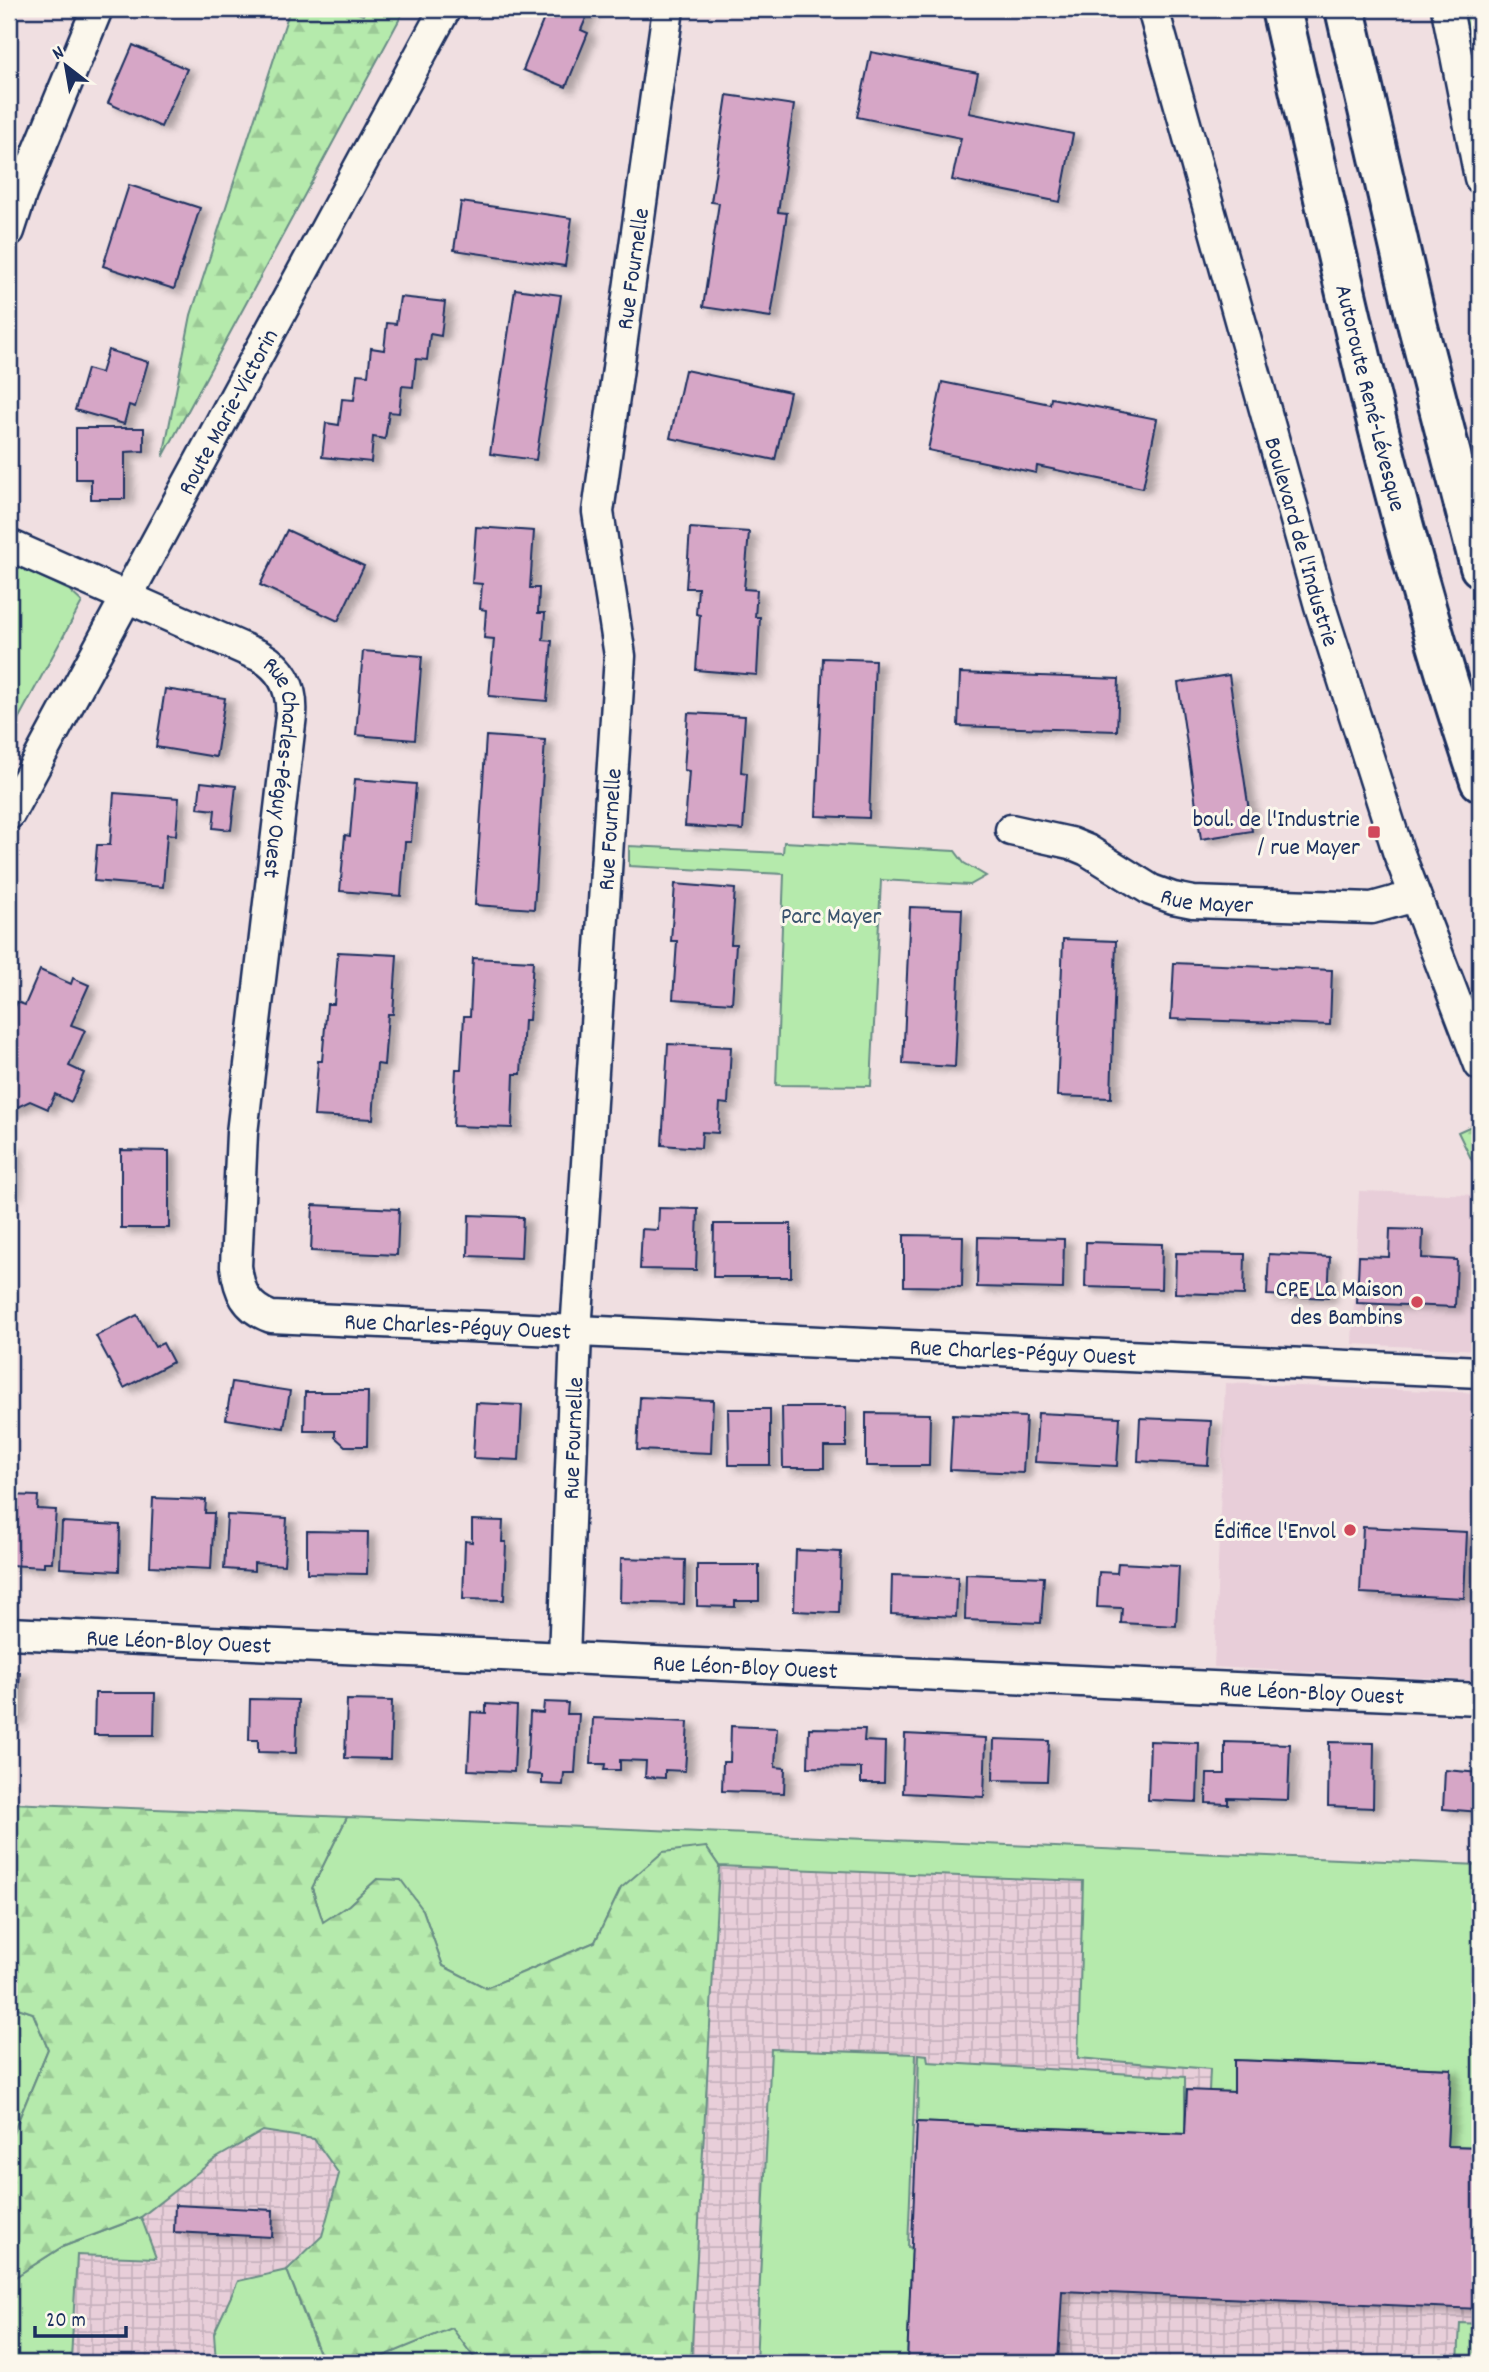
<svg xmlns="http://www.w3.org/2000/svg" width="1489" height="2372" font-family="Dekko,sans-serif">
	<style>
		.built { fill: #e8ced9 }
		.industrial { fill: url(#industrial-grid) }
		.green { fill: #b5eaac; stroke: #688c85; stroke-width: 2 }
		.forest { fill: url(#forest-firs); stroke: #688c85; stroke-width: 2 }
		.building { fill: #d6a6c6; stroke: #1b2f5e; stroke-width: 2; filter: url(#shadow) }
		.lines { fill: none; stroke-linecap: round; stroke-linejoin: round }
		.minor-casing { stroke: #1b2f5e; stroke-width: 35 }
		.highway-casing { stroke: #1b2f5e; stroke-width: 44 }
		.minor { stroke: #fbf7ec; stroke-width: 30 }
		.highway { stroke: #fbf7ec; stroke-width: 38 }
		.poi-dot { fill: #d1495b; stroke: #fbf7ec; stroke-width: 2.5 }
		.labels { text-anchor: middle; stroke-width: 6; stroke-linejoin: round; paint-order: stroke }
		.street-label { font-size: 24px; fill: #1b2f5e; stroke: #fbf7ec }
		.poi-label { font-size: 24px; fill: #1b2f5e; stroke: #fbf7ec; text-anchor: end }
		.park-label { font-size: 24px; fill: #3a546e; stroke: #fbf7ec }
	</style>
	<defs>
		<pattern id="industrial-grid" width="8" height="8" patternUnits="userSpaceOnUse" patternTransform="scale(1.75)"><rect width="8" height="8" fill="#e8ced9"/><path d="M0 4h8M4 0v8" fill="none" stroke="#c6b1bd"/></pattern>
		<pattern id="forest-firs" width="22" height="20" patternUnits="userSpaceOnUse" patternTransform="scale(1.75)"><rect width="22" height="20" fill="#b5eaac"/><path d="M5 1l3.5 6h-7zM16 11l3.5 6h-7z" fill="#9bc996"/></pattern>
		<filter id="shadow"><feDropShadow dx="8" dy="4.5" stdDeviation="3.5" flood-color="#0004"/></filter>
	</defs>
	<rect width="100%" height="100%" fill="#f0dfe1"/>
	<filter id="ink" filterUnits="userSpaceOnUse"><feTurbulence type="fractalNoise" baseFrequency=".0143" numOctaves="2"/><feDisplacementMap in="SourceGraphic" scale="14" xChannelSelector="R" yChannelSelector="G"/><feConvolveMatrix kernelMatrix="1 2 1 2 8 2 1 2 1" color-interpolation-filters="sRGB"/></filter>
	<g filter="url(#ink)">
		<g class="built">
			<path d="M1359,1191L1480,1195V1350L1352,1344Z"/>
			<path d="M1225,1383L1480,1393V1681L1214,1667Z"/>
		</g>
		<path class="industrial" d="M9,1803L1480,1865V2363H9Z"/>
		<g class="green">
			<path d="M1464,9H1480V97Z"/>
			<path d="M9,562L69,590L82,602L9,736Z"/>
			<path d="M784,842L955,851L964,863L986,876L970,885L881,880L871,1086L776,1085L784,874L629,866V846L783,853Z"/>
			<path d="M347,1817L1480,1865V2147L1447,2146L1451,2069L1235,2060L1234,2092L1209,2091L1210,2069L1078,2058L1083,1881L719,1866L706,1847L621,1888L595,1942L486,1988L443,1966L423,1910L377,1879L349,1905L323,1923L312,1888Z"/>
			<path d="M9,2005L33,2013L48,2049L9,2143Z"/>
			<path d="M771,2049L916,2054L908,2247L912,2248L907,2363H756Z"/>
			<path d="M919,2054L927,2055L928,2062L1185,2077V2134L917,2122Z"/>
			<path d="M141,2217L156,2258L77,2255L71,2359L73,2363H9V2281L62,2247Z"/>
			<path d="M287,2270L318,2351L334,2363H216L214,2333L238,2281Z"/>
			<path d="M1460,2323L1480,2324V2363H1458Z"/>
			<path d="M452,2327L478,2363H367Z"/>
		</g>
		<g class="forest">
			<path d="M290,9H347L363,15L366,9H405L163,457L191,315Z"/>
			<path d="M1480,1122V1177L1458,1132Z"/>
			<path d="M9,1803L347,1817L312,1888L323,1922L349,1905L377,1879L401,1880L423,1910L443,1966L486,1988L595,1942L621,1888L663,1852L706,1847L719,1866L691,2363H478L452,2328L367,2363H334L319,2351L287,2270L322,2236L339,2174L314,2139L263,2131L215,2159L141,2217L62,2247L9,2281V2143L48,2049L33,2013L9,2005Z"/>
		</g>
		<g class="building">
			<path d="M540,9H590L581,30L588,33L566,87L523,70L545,16L538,14Z"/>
			<path d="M133,45L187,69L161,127L108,103Z"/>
			<path d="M871,52L978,73L969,113L1073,134L1060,202L952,180L961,138L857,117Z"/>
			<path d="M727,95L794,105L778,212L787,213L771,317L703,307L719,203L711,202Z"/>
			<path d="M129,185L200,208L174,289L103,266Z"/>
			<path d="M461,202L572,218L565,266L454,250Z"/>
			<path d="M515,289L561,295L536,460L490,454Z"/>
			<path d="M400,297L445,302L441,336L430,334L427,360L416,359L413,387L402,386L399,413L389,412L385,439L373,437L371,462L322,457L326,423L339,425L342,399L354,400L357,374L368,375L371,348L384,350L387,323L396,324Z"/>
			<path d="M108,350L148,362L135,407L129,405L124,424L75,410L87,369L101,373Z"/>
			<path d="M685,370L790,392L775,460L670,438Z"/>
			<path d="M942,382L1050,404L1051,398L1157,419L1143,488L1037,466L1036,473L928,450Z"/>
			<path d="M76,428H144V451L125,452V499H91V479H76Z"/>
			<path d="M476,527L534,531L530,588H539L538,613H545L543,640L552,641L547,701L489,696L494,639L484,638L486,610L480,609L482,584L472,583Z"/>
			<path d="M690,528L749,532L744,589L757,590L755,617H760L757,675L696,670L700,615L696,614L698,588H686Z"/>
			<path d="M287,530L364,566L338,621L260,585Z"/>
			<path d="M363,651L422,656L415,740L356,735Z"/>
			<path d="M823,658L875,660L869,818L816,816Z"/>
			<path d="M960,673L1119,679L1117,731L958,726Z"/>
			<path d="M1229,675L1252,831L1201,839L1178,683Z"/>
			<path d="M165,689L225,698L216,757L156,747Z"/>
			<path d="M688,713L745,716L741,772L747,773L743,830L685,826L689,771L684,770Z"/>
			<path d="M486,736L545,740L534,909L475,905Z"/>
			<path d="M355,779L416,784L411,842H405L401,896L340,891L345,835L350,836Z"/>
			<path d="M201,782L236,786L231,830L213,828L215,810L198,808Z"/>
			<path d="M114,793L179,798L176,835L167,834L163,887L94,881L97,845H110Z"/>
			<path d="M675,884L735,889L731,944H736L732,1003L673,999L677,941H671Z"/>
			<path d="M910,907L962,909L955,1067L903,1064Z"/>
			<path d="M1063,939L1116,941L1111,1098L1057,1096Z"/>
			<path d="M338,952L397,955L393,1014H388L384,1065L377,1064L373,1119L314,1116L318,1061H322L327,1004H334Z"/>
			<path d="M473,958L533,961L529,1020H524L521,1074H514L512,1128L453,1126L456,1069H461L464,1016H470Z"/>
			<path d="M1174,963L1332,970L1330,1025L1171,1019Z"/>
			<path d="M40,970L71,984L73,978L89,985L71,1025L85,1030L69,1066L84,1073L71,1102L55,1094L48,1109L30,1101L9,1111V1050L16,1033L9,1029V1021L17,1002L25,1005Z"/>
			<path d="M668,1044L731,1047L728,1104L720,1103L718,1133L702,1132L701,1148L662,1145Z"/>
			<path d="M9,1147H15L13,1194H9Z"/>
			<path d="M121,1150L169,1151V1228H121Z"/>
			<path d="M313,1205L399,1209L397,1255L311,1251Z"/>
			<path d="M659,1208L698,1209L696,1270L640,1269L642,1229L658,1230Z"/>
			<path d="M469,1215L523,1217L521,1258L468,1256Z"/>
			<path d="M714,1224H791V1277H713Z"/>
			<path d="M1390,1229L1423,1230L1422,1258L1457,1260L1455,1307L1357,1303L1359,1256L1389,1257Z"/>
			<path d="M904,1235L963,1236L962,1287L904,1286Z"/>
			<path d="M978,1237L1064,1239L1063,1289L977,1287Z"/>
			<path d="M1086,1242L1162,1244L1161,1289L1085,1287Z"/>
			<path d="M1176,1253L1245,1254L1244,1295L1175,1293Z"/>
			<path d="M1269,1254L1330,1257L1328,1298L1267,1295Z"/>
			<path d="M137,1315L155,1347L163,1343L173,1362L124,1388L96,1336Z"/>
			<path d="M232,1382L290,1391L284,1428L226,1419Z"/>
			<path d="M305,1392H368L367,1446H345L335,1437V1431H304Z"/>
			<path d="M640,1397L713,1400L711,1453L637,1450Z"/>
			<path d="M476,1403L522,1405L519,1460L473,1458Z"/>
			<path d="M782,1407H846V1447H824V1468H783Z"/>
			<path d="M728,1409H770V1465H729Z"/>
			<path d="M866,1413L930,1414L929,1466H866Z"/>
			<path d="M1038,1413L1120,1417L1117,1466L1035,1462Z"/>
			<path d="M953,1414L1026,1417L1023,1473L950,1470Z"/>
			<path d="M1140,1418L1211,1421L1208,1465L1138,1461Z"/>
			<path d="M9,1495L38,1496L37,1509L56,1510L52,1562H44V1567L9,1565Z"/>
			<path d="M153,1498L206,1500L205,1513H214L211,1569L150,1566Z"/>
			<path d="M227,1515L287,1518L284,1565L254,1563V1571L224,1569Z"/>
			<path d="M472,1520L503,1521L502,1542H506L504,1600L463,1599L465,1541L472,1542Z"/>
			<path d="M62,1522L120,1525L119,1571L60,1568Z"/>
			<path d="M1363,1527L1467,1532L1464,1598L1360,1593Z"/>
			<path d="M307,1531L368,1532L367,1574L307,1573Z"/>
			<path d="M796,1550L841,1552L839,1613L794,1611Z"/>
			<path d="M621,1558L685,1560L684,1604L620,1602Z"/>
			<path d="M1118,1563L1179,1566L1176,1626L1121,1623L1122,1608L1097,1607L1099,1572L1117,1573Z"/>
			<path d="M697,1565H759V1601H735V1607L697,1606Z"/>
			<path d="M966,1574L1044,1577L1041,1623L965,1620Z"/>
			<path d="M892,1575L958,1577L956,1617L891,1614Z"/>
			<path d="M9,1671L20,1672L17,1719L9,1718Z"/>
			<path d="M95,1693H155L154,1735H94Z"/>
			<path d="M250,1699L298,1700L296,1753L258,1752V1740H249Z"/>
			<path d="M347,1700L392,1701L390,1759L345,1758Z"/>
			<path d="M544,1702L568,1703L567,1714H579L575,1773H564L563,1785L542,1784V1775L527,1774L530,1712L543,1713Z"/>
			<path d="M486,1704L517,1706L514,1772L468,1770L471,1712L486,1713Z"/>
			<path d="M593,1718L688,1722L685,1771L665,1770V1778L645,1777L646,1761L620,1760V1770H604L605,1764H591Z"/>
			<path d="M731,1726L777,1728L775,1767L785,1768L784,1793L722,1791L723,1762H730Z"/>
			<path d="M809,1728L865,1729L864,1741L885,1742L884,1783H861V1768L808,1767Z"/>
			<path d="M905,1734L986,1738L984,1797L903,1793Z"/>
			<path d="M994,1739L1049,1741L1047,1781L993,1780Z"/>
			<path d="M1150,1741L1199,1743L1197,1802L1148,1800Z"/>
			<path d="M1225,1742L1290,1744L1288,1800L1228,1798V1804L1206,1803L1207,1774H1225Z"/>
			<path d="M1329,1742L1374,1743L1373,1808L1328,1806Z"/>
			<path d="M1445,1770L1480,1773V1812L1443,1809Z"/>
			<path d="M1234,2060L1451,2069L1447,2146L1480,2147V2309L1062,2291L1058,2363H907L917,2122L1185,2134L1187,2090L1234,2092Z"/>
			<path d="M175,2205L273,2210L272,2237L174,2232Z"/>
		</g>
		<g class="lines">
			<g class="minor-casing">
				<g id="minor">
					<path id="s1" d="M1153,9L1320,606L1398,851L1480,1065"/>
					<path d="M1447,9L1480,178"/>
					<path d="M9,231L21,194L97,9"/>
					<path id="s2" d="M9,545L260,656C283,669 293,689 291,715L242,1133L236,1266C239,1291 246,1308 271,1317L1480,1372"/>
					<path id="s3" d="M9,814L445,9"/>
					<path id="s4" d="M1011,830L1070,843L1087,850L1151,890L1173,898L1193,902L1372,908L1415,896"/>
					<path id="s5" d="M9,1633L1480,1699"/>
					<path id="s6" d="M564,1658L576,1332L620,656L598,512L668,9"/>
				</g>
			</g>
			<g class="highway-casing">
				<g id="highway">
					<path id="s7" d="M1281,9C1340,268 1395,529 1480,781"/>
					<path d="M1345,9L1416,319L1480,567"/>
				</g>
			</g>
			<use href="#minor" class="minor"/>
			<use href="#highway" class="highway"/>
		</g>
	</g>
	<g class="poi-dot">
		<rect x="1367" y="825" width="14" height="14" rx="3.5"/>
		<circle cx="1417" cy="1302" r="7"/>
		<circle cx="1350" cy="1530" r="7"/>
	</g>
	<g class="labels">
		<g class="street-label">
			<text dy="8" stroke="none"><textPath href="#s6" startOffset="1395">Rue Fournelle</textPath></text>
			<text dy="8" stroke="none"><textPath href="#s7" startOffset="399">Autoroute René-Lévesque</textPath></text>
			<text dy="8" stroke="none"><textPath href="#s3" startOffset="458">Route Marie-Victorin</textPath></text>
			<text dy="8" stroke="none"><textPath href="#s1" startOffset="553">Boulevard de l'Industrie</textPath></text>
			<text dy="8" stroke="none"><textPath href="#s2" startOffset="396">Rue Charles-Péguy Ouest</textPath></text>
			<text dy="8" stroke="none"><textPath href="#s6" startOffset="830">Rue Fournelle</textPath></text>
			<text dy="8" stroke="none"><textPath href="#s4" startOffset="212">Rue Mayer</textPath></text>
			<text dy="8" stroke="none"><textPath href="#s2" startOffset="1152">Rue Charles-Péguy Ouest</textPath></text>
			<text dy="8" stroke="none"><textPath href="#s2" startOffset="1718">Rue Charles-Péguy Ouest</textPath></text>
			<text dy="8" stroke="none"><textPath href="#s6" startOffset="220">Rue Fournelle</textPath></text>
			<text dy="8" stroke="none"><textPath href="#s5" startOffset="170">Rue Léon-Bloy Ouest</textPath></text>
			<text dy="8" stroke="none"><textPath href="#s5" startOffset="737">Rue Léon-Bloy Ouest</textPath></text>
			<text dy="8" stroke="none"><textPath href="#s5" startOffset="1304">Rue Léon-Bloy Ouest</textPath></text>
		</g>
		<g class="poi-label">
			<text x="1360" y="826">boul. de l'Industrie<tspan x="1360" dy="28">/ rue Mayer</tspan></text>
			<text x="1403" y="1296">CPE La Maison<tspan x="1403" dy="28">des Bambins</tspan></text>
			<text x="1336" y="1538">Édifice l'Envol</text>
		</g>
		<g class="park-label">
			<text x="831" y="923">Parc Mayer</text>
		</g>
	</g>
	<rect width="1489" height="2372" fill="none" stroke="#fbf7ec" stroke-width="35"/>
	<rect x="18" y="18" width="1454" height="2337" fill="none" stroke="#1b2f5e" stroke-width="2.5" filter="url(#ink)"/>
	<g transform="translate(66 66) rotate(329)" stroke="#fbf7ec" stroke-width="5" paint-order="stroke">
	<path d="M0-5L12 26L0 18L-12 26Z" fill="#1b2f5e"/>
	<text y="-10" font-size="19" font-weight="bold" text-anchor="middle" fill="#1b2f5e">N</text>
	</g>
	<path d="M35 2326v10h91v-10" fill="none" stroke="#1b2f5e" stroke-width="3.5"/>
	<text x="46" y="2326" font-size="21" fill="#1b2f5e" stroke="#fbf7ec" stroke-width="5" paint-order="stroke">20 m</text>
</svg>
